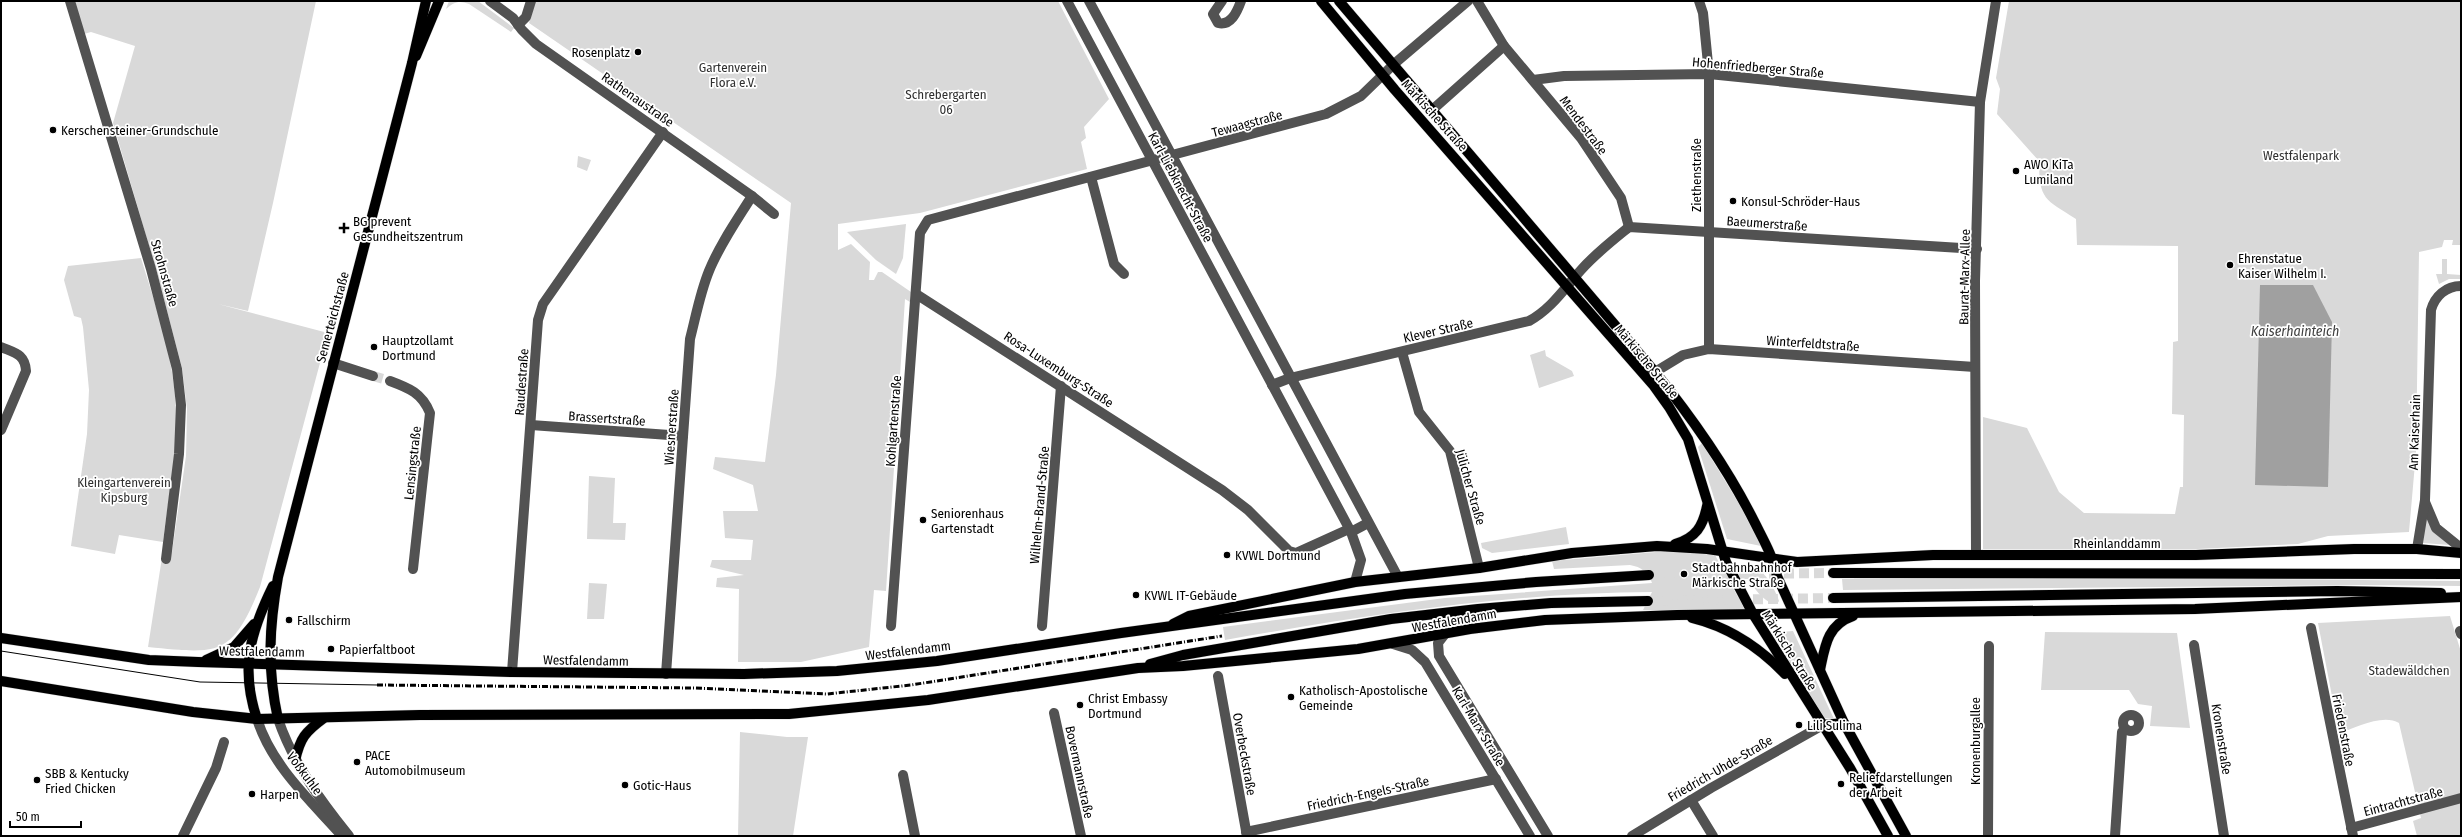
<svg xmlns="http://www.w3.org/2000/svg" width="2462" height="837" font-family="'Fira Sans Condensed',sans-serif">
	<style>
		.green { fill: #d9d9d9 }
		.water { fill: #a0a0a0 }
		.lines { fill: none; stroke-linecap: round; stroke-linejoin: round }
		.minor-tunnel { stroke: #d9d9d9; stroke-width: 10; stroke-dasharray: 10 5; stroke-linecap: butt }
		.major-tunnel { stroke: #d9d9d9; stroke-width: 10; stroke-dasharray: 10 5; stroke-linecap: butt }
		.major-casing { stroke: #dbdbdb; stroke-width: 11 }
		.minor { stroke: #525252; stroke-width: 10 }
		.major { stroke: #000; stroke-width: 10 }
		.tram { stroke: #000; stroke-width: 1 }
		.rail { stroke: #000; stroke-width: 3; stroke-dasharray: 6 2 1 2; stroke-linecap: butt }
		.poi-dot { fill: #000; stroke: #fff; stroke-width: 1.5 }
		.labels { text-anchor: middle; stroke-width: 3.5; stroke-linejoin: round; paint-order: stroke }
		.poi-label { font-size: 13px; fill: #000; stroke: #fff; text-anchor: start }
		.park-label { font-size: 13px; fill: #303030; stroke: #fff }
		.street-label { font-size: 13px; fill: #000; stroke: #fff }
		.water-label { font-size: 14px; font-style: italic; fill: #414141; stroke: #fff }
	</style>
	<rect width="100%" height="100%" fill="#fff"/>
	<g class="green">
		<path d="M75,1H316L273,203L248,311L218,304L328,333L260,587C232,657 219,654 148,647L163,551L172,552L186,456L187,409L182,368L157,273L113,123L135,46L91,32L84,34Z"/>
		<path d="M449,1H478L514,28L511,32L469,4C459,0 454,2 446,9Z"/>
		<path d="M535,1H1058L1109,99L1084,127L1086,138L1081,142L1087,169L920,213L838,224V250L851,244L870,262L869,280H874L878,272H882L911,292L910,302L905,299L886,591L874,590L869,647L801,662H738L739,589L716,587L717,578L744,575L710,567L712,560H751L753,540L725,538L723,511H758L753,485L713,469L715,457L765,462L776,375L791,203L529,23Z"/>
		<path d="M2009,1H2461V245H2452L2453,240H2444L2442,247L2419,252L2416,452L2409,532L2328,536L2298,544L2197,549H1983V417L2027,428L2059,492L2084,513L2175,514L2180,487H2183L2184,415L2172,414L2173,342L2178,341V246L2077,245L2076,219C2045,199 2039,200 2039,161L1997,114L2000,89L1996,78Z"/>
		<path d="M578,156L591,160L587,171L577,167Z"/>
		<path d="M906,224L903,258L896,274L876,260L847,232Z"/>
		<path d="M141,258C156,307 174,357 176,409C178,452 168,498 163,542L119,535L115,554L71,546L87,434L89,390L83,327L81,318L74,316L64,280L68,266Z"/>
		<path d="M2442,259H2447V274L2461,275V279H2449L2439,284L2436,274H2442Z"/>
		<path d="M1545,350L1546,356L1572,371L1574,376L1539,388L1530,355Z"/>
		<path d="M1702,443L1741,507L1761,546L1727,539L1698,447Z"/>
		<path d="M589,476L615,478L613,523H626L625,540L587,539Z"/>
		<path d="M2425,514L2449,545L2423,543Z"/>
		<path d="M1566,527L1569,544L1492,553L1482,548L1481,543Z"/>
		<path d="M1667,551L1715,555L1745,610H1643L1652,592C1508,593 1366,615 1225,640L1223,627L1445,598L1652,583C1649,572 1641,567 1630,565L1554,569L1552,561Z"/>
		<path d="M1748,564C1764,568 1774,587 1779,601L1777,604C1762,604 1748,580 1744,568Z"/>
		<path d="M2169,578L2461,581V586L2356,585L1843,590L1842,579Z"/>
		<path d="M589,583L607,584L604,619H587Z"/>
		<path d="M2450,616L2461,652V836H2417L2413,821L2421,818L2399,723C2383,713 2355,728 2339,733L2318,623Z"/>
		<path d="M1793,631L1834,719L1823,718L1769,633Z"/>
		<path d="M2045,632L2177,633L2190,728L2150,726L2152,706L2138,704L2129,690H2041Z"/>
		<path d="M740,732L787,737H808L793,836H738Z"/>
	</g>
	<path class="water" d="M2260,285H2313L2332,322L2328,487L2255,485Z"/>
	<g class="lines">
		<path class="minor-tunnel" d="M373,376L390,381"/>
		<g class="major-tunnel">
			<path d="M1649,575L1833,573"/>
			<path d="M1648,601L1833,598"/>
		</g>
		<g class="major-casing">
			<g id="major">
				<path d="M1321,1L1395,90L1654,386L1669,407L1688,439L1726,562L1753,614L1850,768L1888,836"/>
				<path d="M1339,1L1655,372C1693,419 1728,469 1755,523C1764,541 1773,556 1777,576L1844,723L1906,836"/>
				<path d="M416,56L439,1"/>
				<path d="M1675,544C1696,538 1703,526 1707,506"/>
				<path d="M1833,573L2461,574"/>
				<path d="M1833,598L2337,591L2441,593"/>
				<path d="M1692,618C1729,627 1759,647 1785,674"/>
				<path d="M1173,624L1189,616L1355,582L1479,568L1572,553L1657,546L1707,549L1797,562L1933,555H2196L2354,549H2417L2461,553"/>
				<path d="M1,638L149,660L198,662L512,672L744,674L837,671L937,661L1121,633L1405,594L1536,582L1649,575"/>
				<path d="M206,660L234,647L254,624"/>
				<path d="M1150,664L1183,655L1391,619L1478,609L1551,603L1648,601"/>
				<path d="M1820,670C1825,646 1827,625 1853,616"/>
				<path d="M1,681L193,712L257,719L420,715L789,714L928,700L1138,668L1183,666L1358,649L1470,629L1545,620L1677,615L2195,609L2461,597"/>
				<path d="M257,719C240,668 250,633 273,586"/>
				<path d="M278,719C267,669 269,627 278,577L412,63L426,1"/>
				<path d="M1823,725L1844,723"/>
				<path d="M295,761C300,738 305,732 324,718"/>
			</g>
		</g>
		<g class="minor">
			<path d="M70,1L151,269L177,369L181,405L179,454L166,559"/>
			<path d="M490,1L513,18L522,30L536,44L752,196L774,214"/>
			<path d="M1067,1L1351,532L1361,560L1355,582"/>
			<path d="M1089,1L1398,577"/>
			<path d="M1222,1L1213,14L1218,23C1231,26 1237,12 1241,1"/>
			<path d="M1477,1L1504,46L1581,138L1621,198L1629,227"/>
			<path d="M1699,1L1703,13L1709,74V349"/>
			<path d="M518,25L526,17L531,1"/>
			<path d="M1533,80L1564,76L1709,74L1980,102"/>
			<path d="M1431,111L1504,46"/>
			<path d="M1091,177L1114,264L1124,274"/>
			<path d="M916,294L1222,490L1248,510L1289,551L1296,553L1349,529"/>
			<path d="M1,347C15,353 25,354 26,371L1,430"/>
			<path d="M1402,352L1419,412L1450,451L1479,568"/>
			<path d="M333,363L373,376"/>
			<path d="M1655,372L1683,355L1709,349L1975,367"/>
			<path d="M390,381C409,388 422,393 430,413L413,569"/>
			<path d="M1272,385L1290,378L1529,321C1551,309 1564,289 1581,270C1595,254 1613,240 1629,227L1977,249"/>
			<path d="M531,425L683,436"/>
			<path d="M2425,502L2436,528L2461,548"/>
			<path d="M1351,532L1368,523"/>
			<path d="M2417,549L2425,500L2431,310C2435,296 2446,286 2461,286"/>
			<path d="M1976,555L1975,281L1980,102L1996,1"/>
			<path d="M891,626L920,233L928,220L1326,114L1361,96L1394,64L1468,1"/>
			<path d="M1042,626L1061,386"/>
			<path d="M2311,628L2353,836"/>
			<path d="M2460,631L2461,634"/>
			<path d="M1445,634L1438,643L1439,656L1548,836"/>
			<path d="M1393,644L1412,650L1425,662L1530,836"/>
			<path d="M2194,645L2224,836"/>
			<path d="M512,672L538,320L543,304L663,132"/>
			<path d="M666,674L690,339C696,316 700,293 709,271C720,244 737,220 752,196"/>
			<path d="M1218,676L1247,836"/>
			<path d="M1054,713L1081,836"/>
			<circle cx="2131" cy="723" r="8"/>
			<path d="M257,719C272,766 310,800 342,836"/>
			<path d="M278,719C293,763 320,800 349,836"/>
			<path d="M903,775L915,836"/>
			<path d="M1691,800L1713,836"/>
			<path d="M2351,828L2461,798"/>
			<path d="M1246,832L1496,779"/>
			<path d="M183,836L216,768L224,742"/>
			<path d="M1632,836L1711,788L1823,725"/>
			<path d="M1988,836L1989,646"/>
			<path d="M2115,836L2122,732L2126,729"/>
		</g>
		<use href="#major" class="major"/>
		<path class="tram" d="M1,651L200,682L377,685"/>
		<path class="rail" d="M377,685L694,688L827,694L911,685L1222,636"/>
	</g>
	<g class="poi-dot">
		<circle cx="638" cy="52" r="4"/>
		<circle cx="53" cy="130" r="4"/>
		<circle cx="2016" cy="171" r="4"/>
		<circle cx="1733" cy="201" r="4"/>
		<path d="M342 222h4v4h4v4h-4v4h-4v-4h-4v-4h4z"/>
		<circle cx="2230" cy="265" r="4"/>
		<circle cx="374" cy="347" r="4"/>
		<circle cx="923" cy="520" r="4"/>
		<circle cx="1227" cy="555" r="4"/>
		<circle cx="1684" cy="574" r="4"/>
		<circle cx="1136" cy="595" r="4"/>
		<circle cx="289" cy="620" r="4"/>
		<circle cx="331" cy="649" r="4"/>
		<circle cx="1291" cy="697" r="4"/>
		<circle cx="1080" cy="705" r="4"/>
		<circle cx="1799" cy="725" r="4"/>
		<circle cx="357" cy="762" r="4"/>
		<circle cx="37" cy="780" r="4"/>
		<circle cx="1841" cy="784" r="4"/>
		<circle cx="625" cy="785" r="4"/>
		<circle cx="252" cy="794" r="4"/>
	</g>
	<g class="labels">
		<g class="poi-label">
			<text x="630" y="57" text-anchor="end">Rosenplatz</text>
			<text x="61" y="135">Kerschensteiner-Grundschule</text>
			<text x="2024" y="169">AWO KiTa<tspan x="2024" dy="15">Lumiland</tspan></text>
			<text x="1741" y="206">Konsul-Schröder-Haus</text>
			<text x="353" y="226">BG prevent<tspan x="353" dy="15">Gesundheitszentrum</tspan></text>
			<text x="2238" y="263">Ehrenstatue<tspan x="2238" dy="15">Kaiser Wilhelm I.</tspan></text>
			<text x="382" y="345">Hauptzollamt<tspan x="382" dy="15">Dortmund</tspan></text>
			<text x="931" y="518">Seniorenhaus<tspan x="931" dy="15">Gartenstadt</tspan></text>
			<text x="1235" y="560">KVWL Dortmund</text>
			<text x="1692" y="572">Stadtbahnbahnhof<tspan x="1692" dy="15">Märkische Straße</tspan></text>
			<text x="1144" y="600">KVWL IT-Gebäude</text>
			<text x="297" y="625">Fallschirm</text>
			<text x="339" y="654">Papierfaltboot</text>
			<text x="1299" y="695">Katholisch-Apostolische<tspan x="1299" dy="15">Gemeinde</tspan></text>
			<text x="1088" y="703">Christ Embassy<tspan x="1088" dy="15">Dortmund</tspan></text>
			<text x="1807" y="730">Lili Sulima</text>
			<text x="365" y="760">PACE<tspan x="365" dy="15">Automobilmuseum</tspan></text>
			<text x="45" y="778">SBB &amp; Kentucky<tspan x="45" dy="15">Fried Chicken</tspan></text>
			<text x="1849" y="782">Reliefdarstellungen<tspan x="1849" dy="15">der Arbeit</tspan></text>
			<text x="633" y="790">Gotic-Haus</text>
			<text x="260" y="799">Harpen</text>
		</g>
		<g class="park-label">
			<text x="733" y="72">Gartenverein<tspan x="733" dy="15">Flora e.V.</tspan></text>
			<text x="946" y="99">Schrebergarten<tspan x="946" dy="15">06</tspan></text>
			<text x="2301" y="160">Westfalenpark</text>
			<text x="124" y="487">Kleingartenverein<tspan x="124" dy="15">Kipsburg</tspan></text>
			<text x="2409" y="675">Stadewäldchen</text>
		</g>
		<g class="street-label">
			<text transform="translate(1758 67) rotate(5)" y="5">Hohenfriedberger Straße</text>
			<text transform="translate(638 99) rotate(35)" y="5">Rathenaustraße</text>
			<text transform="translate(1435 115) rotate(48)" y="5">Märkische Straße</text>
			<text transform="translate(1247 123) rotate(-15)" y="5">Tewaagstraße</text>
			<text transform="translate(1584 125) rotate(53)" y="5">Mendestraße</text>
			<text transform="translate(1696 175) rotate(-90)" y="5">Ziethenstraße</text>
			<text transform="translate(1181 187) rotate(62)" y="5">Karl-Liebknecht-Straße</text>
			<text transform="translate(1767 223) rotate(4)" y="5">Baeumerstraße</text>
			<text transform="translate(165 273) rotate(74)" y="5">Strohnstraße</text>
			<text transform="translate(1964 277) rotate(-89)" y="5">Baurat-Marx-Allee</text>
			<text transform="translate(332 317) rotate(-75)" y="5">Semerteichstraße</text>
			<text transform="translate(1438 330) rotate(-13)" y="5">Klever Straße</text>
			<text transform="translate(1813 343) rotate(4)" y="5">Winterfeldtstraße</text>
			<text transform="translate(1647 361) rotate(50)" y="5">Märkische Straße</text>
			<text transform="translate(1059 369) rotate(33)" y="5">Rosa-Luxemburg-Straße</text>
			<text transform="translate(521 382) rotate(-86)" y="5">Raudestraße</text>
			<text transform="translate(607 418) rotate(4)" y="5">Brassertstraße</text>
			<text transform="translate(893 421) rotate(-86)" y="5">Kohlgartenstraße</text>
			<text transform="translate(671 427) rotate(-86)" y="5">Wiesnerstraße</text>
			<text transform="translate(2414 432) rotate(-88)" y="5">Am Kaiserhain</text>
			<text transform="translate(412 463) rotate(-84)" y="5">Lensingstraße</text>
			<text transform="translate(1471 487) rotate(74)" y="5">Jülicher Straße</text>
			<text transform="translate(1039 505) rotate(-85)" y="5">Wilhelm-Brand-Straße</text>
			<text x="2117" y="548">Rheinlanddamm</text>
			<text transform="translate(1454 620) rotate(-10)" y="5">Westfalendamm</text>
			<text transform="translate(908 650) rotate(-7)" y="5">Westfalendamm</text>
			<text transform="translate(1790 650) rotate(58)" y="5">Märkische Straße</text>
			<text transform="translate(262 651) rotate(1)" y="5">Westfalendamm</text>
			<text transform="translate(586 660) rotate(1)" y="5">Westfalendamm</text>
			<text transform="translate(1479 726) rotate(59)" y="5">Karl-Marx-Straße</text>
			<text transform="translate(2344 730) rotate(79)" y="5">Friedenstraße</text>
			<text transform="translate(2222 739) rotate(81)" y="5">Kronenstraße</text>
			<text transform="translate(1975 741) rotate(-90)" y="5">Kronenburgallee</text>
			<text transform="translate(1245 754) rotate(80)" y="5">Overbeckstraße</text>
			<text transform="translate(1720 768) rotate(-30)" y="5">Friedrich-Uhde-Straße</text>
			<text transform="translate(1080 772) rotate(78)" y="5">Bovermannstraße</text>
			<text transform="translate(305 773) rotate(53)" y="5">Voßkuhle</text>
			<text transform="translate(1368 793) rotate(-12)" y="5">Friedrich-Engels-Straße</text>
			<text transform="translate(2403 801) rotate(-15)" y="5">Eintrachtstraße</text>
		</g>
		<g class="water-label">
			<text x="2295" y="336">Kaiserhainteich</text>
		</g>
	</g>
	<rect width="2462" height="837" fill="none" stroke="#000000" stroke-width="4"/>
	<path d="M10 821v6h71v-6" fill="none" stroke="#000000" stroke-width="2"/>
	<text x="16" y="821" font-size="12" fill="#000000" stroke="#ffffff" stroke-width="3" paint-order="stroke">50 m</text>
</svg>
